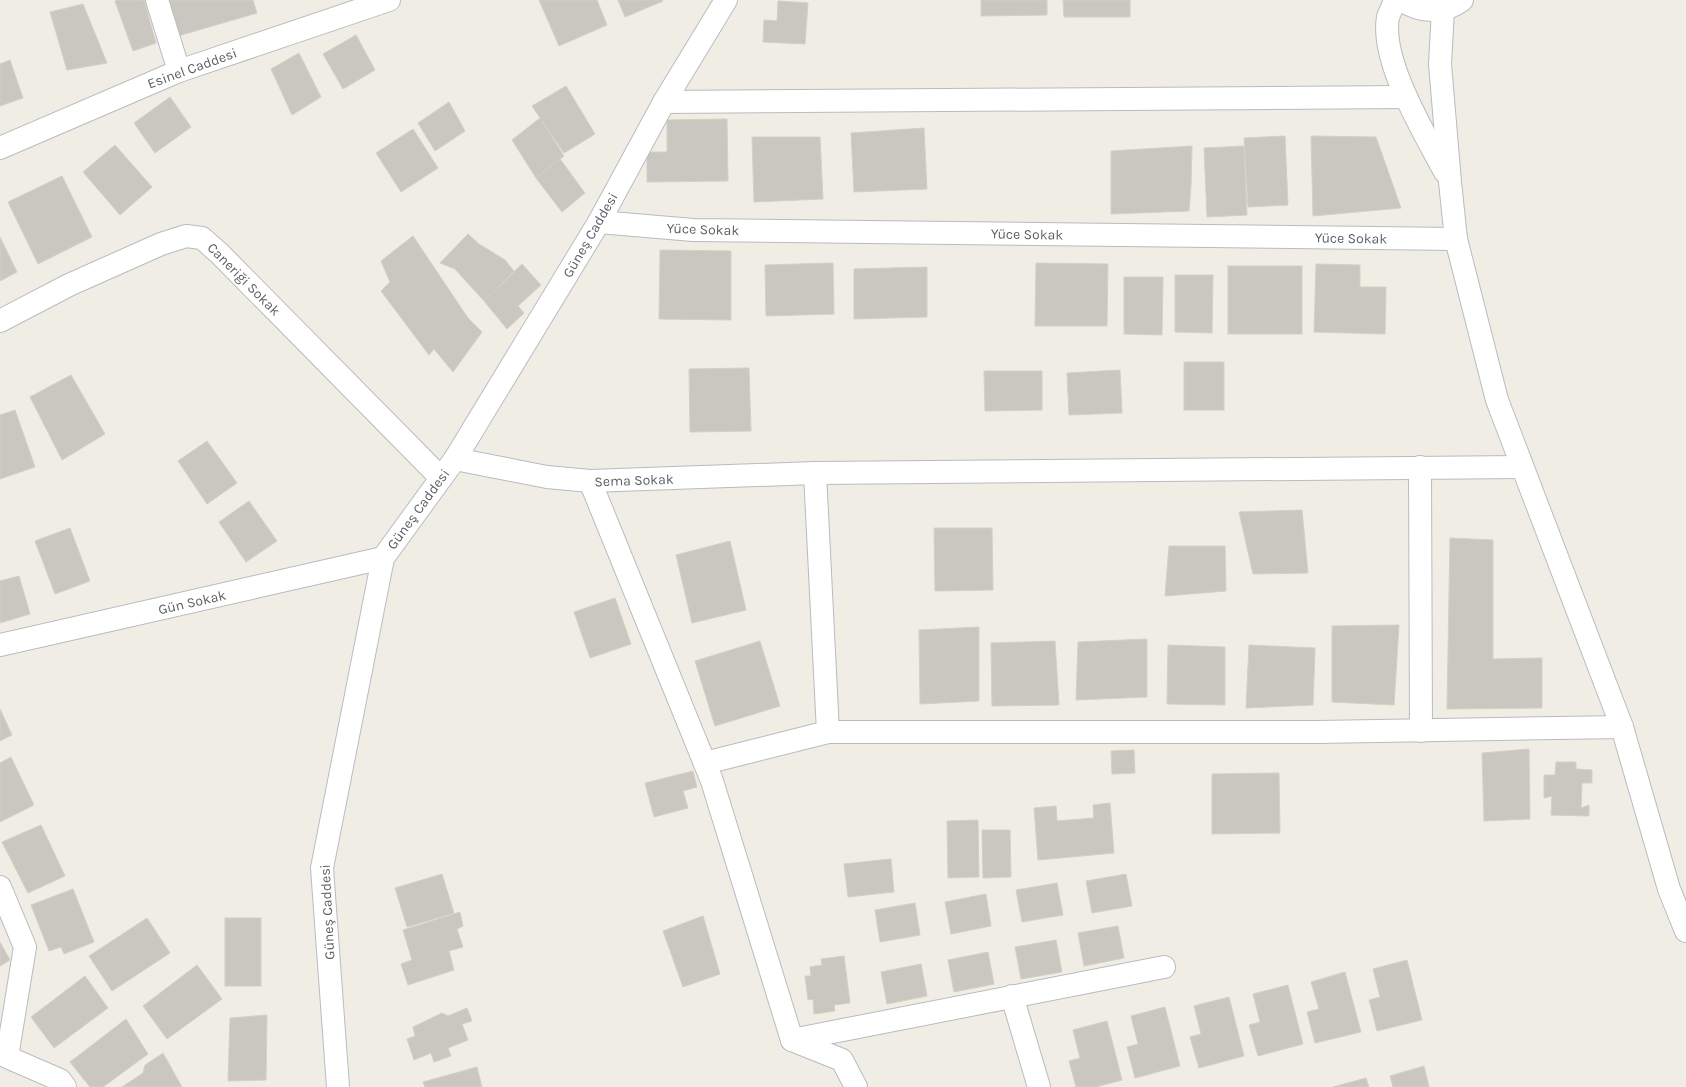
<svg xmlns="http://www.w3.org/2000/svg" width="1686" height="1087" font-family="Karla,sans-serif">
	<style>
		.building { fill: #cac7c1; stroke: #d4d0c2 }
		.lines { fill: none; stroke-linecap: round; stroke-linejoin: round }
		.minor-casing { stroke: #b9bbc0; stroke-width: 24 }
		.secondary-casing { stroke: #b9bcc3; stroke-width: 24 }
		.minor { stroke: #fff; stroke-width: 22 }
		.secondary { stroke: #fff; stroke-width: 22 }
		.labels { text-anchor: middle; stroke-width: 3; stroke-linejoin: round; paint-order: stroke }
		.street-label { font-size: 14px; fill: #5c5f65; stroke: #fff }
	</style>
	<rect width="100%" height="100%" fill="#efede4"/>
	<g class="building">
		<path d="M118,0H144L156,43L133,51L115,1Z"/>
		<path d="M167,0H253L257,13L178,36Z"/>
		<path d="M539,0H597L607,25L559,46Z"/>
		<path d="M618,0H662L663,1L625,17Z"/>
		<path d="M981,0H1047V15L981,16Z"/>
		<path d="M1063,0H1130V17H1064Z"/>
		<path d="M778,1L808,3L805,44L763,42L764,20L777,21Z"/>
		<path d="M83,4L107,63L67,70L50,12Z"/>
		<path d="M356,35L375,70L343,89L323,54Z"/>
		<path d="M299,53L321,97L292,115L271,69Z"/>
		<path d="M10,60L23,98L0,106V64Z"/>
		<path d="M566,86L595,134L564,153L532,106Z"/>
		<path d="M170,97L191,127L155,153L134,123Z"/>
		<path d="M449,102L465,131L435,151L418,123Z"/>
		<path d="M540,118L564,156L536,178L512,140Z"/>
		<path d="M727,119L728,181L647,182V152H667V120Z"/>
		<path d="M924,128L927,189L854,192L851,133Z"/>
		<path d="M413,129L438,168L401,192L376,153Z"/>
		<path d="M1285,136L1288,205L1248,207L1244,138Z"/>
		<path d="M1311,136L1376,137L1401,208L1313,216Z"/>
		<path d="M752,137H820L823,199L754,202Z"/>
		<path d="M115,145L152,187L120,215L83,172Z"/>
		<path d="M1192,146L1191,186L1189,211L1111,214V151Z"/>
		<path d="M1244,146L1247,215L1207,217L1204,148Z"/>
		<path d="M560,159L585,193L562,212L536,178Z"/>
		<path d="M62,176L92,237L38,264L8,202Z"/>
		<path d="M468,234L479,244L505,260L514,271L484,301L455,269L440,263Z"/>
		<path d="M413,236L468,318L482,332L453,372L434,349L429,355L381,291L390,282L381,261Z"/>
		<path d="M0,237L17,272L0,281Z"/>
		<path d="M660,250L731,251V320L659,319Z"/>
		<path d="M833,263L834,314L766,316L765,265Z"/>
		<path d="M1036,263L1108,264L1107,326H1035Z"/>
		<path d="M522,264L541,285L518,306L524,313L507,329L484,301Z"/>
		<path d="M1316,264L1360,265V287H1386L1385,334L1314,332Z"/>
		<rect x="1228" y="266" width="74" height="68"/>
		<path d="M927,267V317L854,319V269Z"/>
		<path d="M1175,275H1213L1212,333L1175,332Z"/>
		<path d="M1124,277H1163L1162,335L1124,334Z"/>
		<rect x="1184" y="362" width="40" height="48"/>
		<path d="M749,368L751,431L690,432L689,369Z"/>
		<path d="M1120,370L1122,413L1069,415L1067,373Z"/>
		<path d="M984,371H1042V410L985,411Z"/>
		<path d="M71,375L105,434L62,460L30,397Z"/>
		<path d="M15,410L35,467L0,479V415Z"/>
		<path d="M207,441L237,483L207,504L178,461Z"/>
		<path d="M249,501L277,541L246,562L219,522Z"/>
		<path d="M1302,510L1308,573L1253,574L1239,512Z"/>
		<path d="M70,528L90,581L55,594L35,541Z"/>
		<path d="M934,528H992L993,590L935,591Z"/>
		<path d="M1450,538L1493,540V659L1542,658V708L1447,709Z"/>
		<path d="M730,541L746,610L692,623L676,555Z"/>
		<path d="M1169,546H1225L1226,591L1165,596Z"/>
		<path d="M19,576L30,614L0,623V581Z"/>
		<path d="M615,598L631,644L590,658L574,612Z"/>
		<path d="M1399,625L1394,705L1332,702V626Z"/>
		<path d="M979,627V701L920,704L919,630Z"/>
		<path d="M1147,639V697L1076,700L1078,642Z"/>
		<path d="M760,641L780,706L715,726L695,661Z"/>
		<path d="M1055,641L1059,705L992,706L991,643Z"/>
		<path d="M1168,645L1225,647V705L1167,704Z"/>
		<path d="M1249,645L1315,648L1313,705L1246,708Z"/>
		<path d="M0,709L12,735L0,741Z"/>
		<path d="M1529,749L1530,819L1484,821L1482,753Z"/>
		<path d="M1134,750L1135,773L1112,774L1111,751Z"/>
		<path d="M11,757L34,805L0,822V763Z"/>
		<path d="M1556,762H1576V769L1592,770V783H1582L1581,808L1589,805V816L1551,815L1552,796L1544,798V775H1555Z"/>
		<path d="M693,771L697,787L683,791L688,808L654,817L645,783Z"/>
		<path d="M1279,773L1280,833L1212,834V774Z"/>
		<path d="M1110,803L1114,853L1038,860L1034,808L1056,806L1057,821L1094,818L1093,805Z"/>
		<path d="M978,820L979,877L948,878L947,821Z"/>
		<path d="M41,825L65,876L28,893L2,842Z"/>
		<path d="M982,830H1010L1011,877L983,878Z"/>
		<path d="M891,859L894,892L848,897L844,864Z"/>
		<path d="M442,874L454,913L407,927L395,888Z"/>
		<path d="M1126,874L1132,906L1092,913L1086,881Z"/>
		<path d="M1057,883L1063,915L1022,922L1016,890Z"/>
		<path d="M73,889L94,942L64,954L61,947L49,951L31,905Z"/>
		<path d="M986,894L991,926L951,934L945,902Z"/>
		<path d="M915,903L920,935L880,942L875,910Z"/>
		<path d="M460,912L463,926L457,929L463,947L449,951L454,970L408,985L401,964L412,960L403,930Z"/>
		<path d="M703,916L720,974L683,987L663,931Z"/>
		<path d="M147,918L170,953L112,991L89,956Z"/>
		<rect x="225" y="918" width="36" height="68"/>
		<path d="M1118,926L1124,958L1084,966L1078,933Z"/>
		<path d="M1056,940L1062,972L1021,979L1015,947Z"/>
		<path d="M0,942L10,960L0,966Z"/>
		<path d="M988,952L994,984L954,992L948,960Z"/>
		<path d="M844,956L850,1003L834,1005L835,1011L814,1014L813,999L808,1000L805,976H811L810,967L822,965L821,959Z"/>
		<path d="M1407,960L1422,1020L1377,1031L1369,1000L1380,997L1373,969Z"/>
		<path d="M921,964L927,996L887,1004L881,972Z"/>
		<path d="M197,965L222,999L167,1039L143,1006Z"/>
		<path d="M1345,972L1361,1032L1315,1043L1307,1012L1319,1009L1311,982Z"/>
		<path d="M85,976L108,1008L54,1048L31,1017Z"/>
		<path d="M1288,985L1303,1044L1258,1056L1249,1025L1260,1022L1253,994Z"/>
		<path d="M1229,997L1244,1056L1199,1068L1190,1037L1201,1034L1194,1006Z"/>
		<path d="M1165,1007L1180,1066L1135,1078L1127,1047L1138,1044L1131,1016Z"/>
		<path d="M467,1008L472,1021L462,1024L468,1040L448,1048L451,1056L434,1062L431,1053L414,1060L407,1039L415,1036L413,1027L442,1013L448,1016Z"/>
		<path d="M267,1015L266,1080L228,1081L230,1018Z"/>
		<path d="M126,1019L148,1054L103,1087H90L70,1062Z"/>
		<path d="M1107,1021L1122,1080L1096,1087H1076L1069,1061L1080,1058L1073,1030Z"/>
		<path d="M163,1053L182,1087H122L143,1073L145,1065Z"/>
		<path d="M1424,1066L1429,1087H1393L1390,1076Z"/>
		<path d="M477,1067L482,1087H425L423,1082Z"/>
		<path d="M1366,1078L1369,1087H1333Z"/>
	</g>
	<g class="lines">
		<g class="minor-casing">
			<g id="minor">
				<path d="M157,0L179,71"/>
				<path d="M1395,0C1393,6 1390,12 1388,17C1380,61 1425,134 1445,172"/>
				<path d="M1443,9L1440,64L1450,182L1456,239L1497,400L1622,727L1669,889L1686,931"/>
				<path d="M664,102L1406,97"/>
				<path d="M0,148L179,71L389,0"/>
				<path d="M599,222L693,230L1456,239"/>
				<path d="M0,321L69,285L161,244L186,236L202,238L220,254L441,478"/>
				<path d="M455,459L547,477L590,481L815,473L1522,467"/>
				<path d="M1420,467L1421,731"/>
				<path d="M815,473L828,732H1318L1622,727"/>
				<path d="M590,481L712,781L792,1040"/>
				<path d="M0,645L383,558"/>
				<path d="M705,763L828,732"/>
				<path d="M0,887L25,947L7,1057L60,1080L65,1087"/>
				<path d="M1012,996L1039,1087"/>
				<path d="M792,1040L1164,967"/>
				<path d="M792,1040L842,1060L856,1087"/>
			</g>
		</g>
		<g class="secondary-casing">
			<g id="secondary">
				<path d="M1402,0C1420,13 1444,14 1462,0"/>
				<path d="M338,1087L322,868L383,558L455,459L599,222L664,102L726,0"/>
			</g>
		</g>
		<use href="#minor" class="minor"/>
		<use href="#secondary" class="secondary"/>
	</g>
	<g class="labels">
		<g class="street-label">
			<text transform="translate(192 68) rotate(-20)" y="5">Esinel Caddesi</text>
			<text transform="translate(703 229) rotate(2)" y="5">Yüce Sokak</text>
			<text transform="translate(1027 234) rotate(1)" y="5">Yüce Sokak</text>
			<text transform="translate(590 235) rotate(-60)" y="5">Güneş Caddesi</text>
			<text transform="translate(1351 238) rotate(1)" y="5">Yüce Sokak</text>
			<text transform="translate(244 279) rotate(45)" y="5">Caneriği Sokak</text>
			<text transform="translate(634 480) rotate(-2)" y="5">Sema Sokak</text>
			<text transform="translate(418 509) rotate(-54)" y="5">Güneş Caddesi</text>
			<text transform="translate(192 602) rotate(-13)" y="5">Gün Sokak</text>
			<text transform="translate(327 912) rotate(-93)" y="5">Güneş Caddesi</text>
		</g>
	</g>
</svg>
